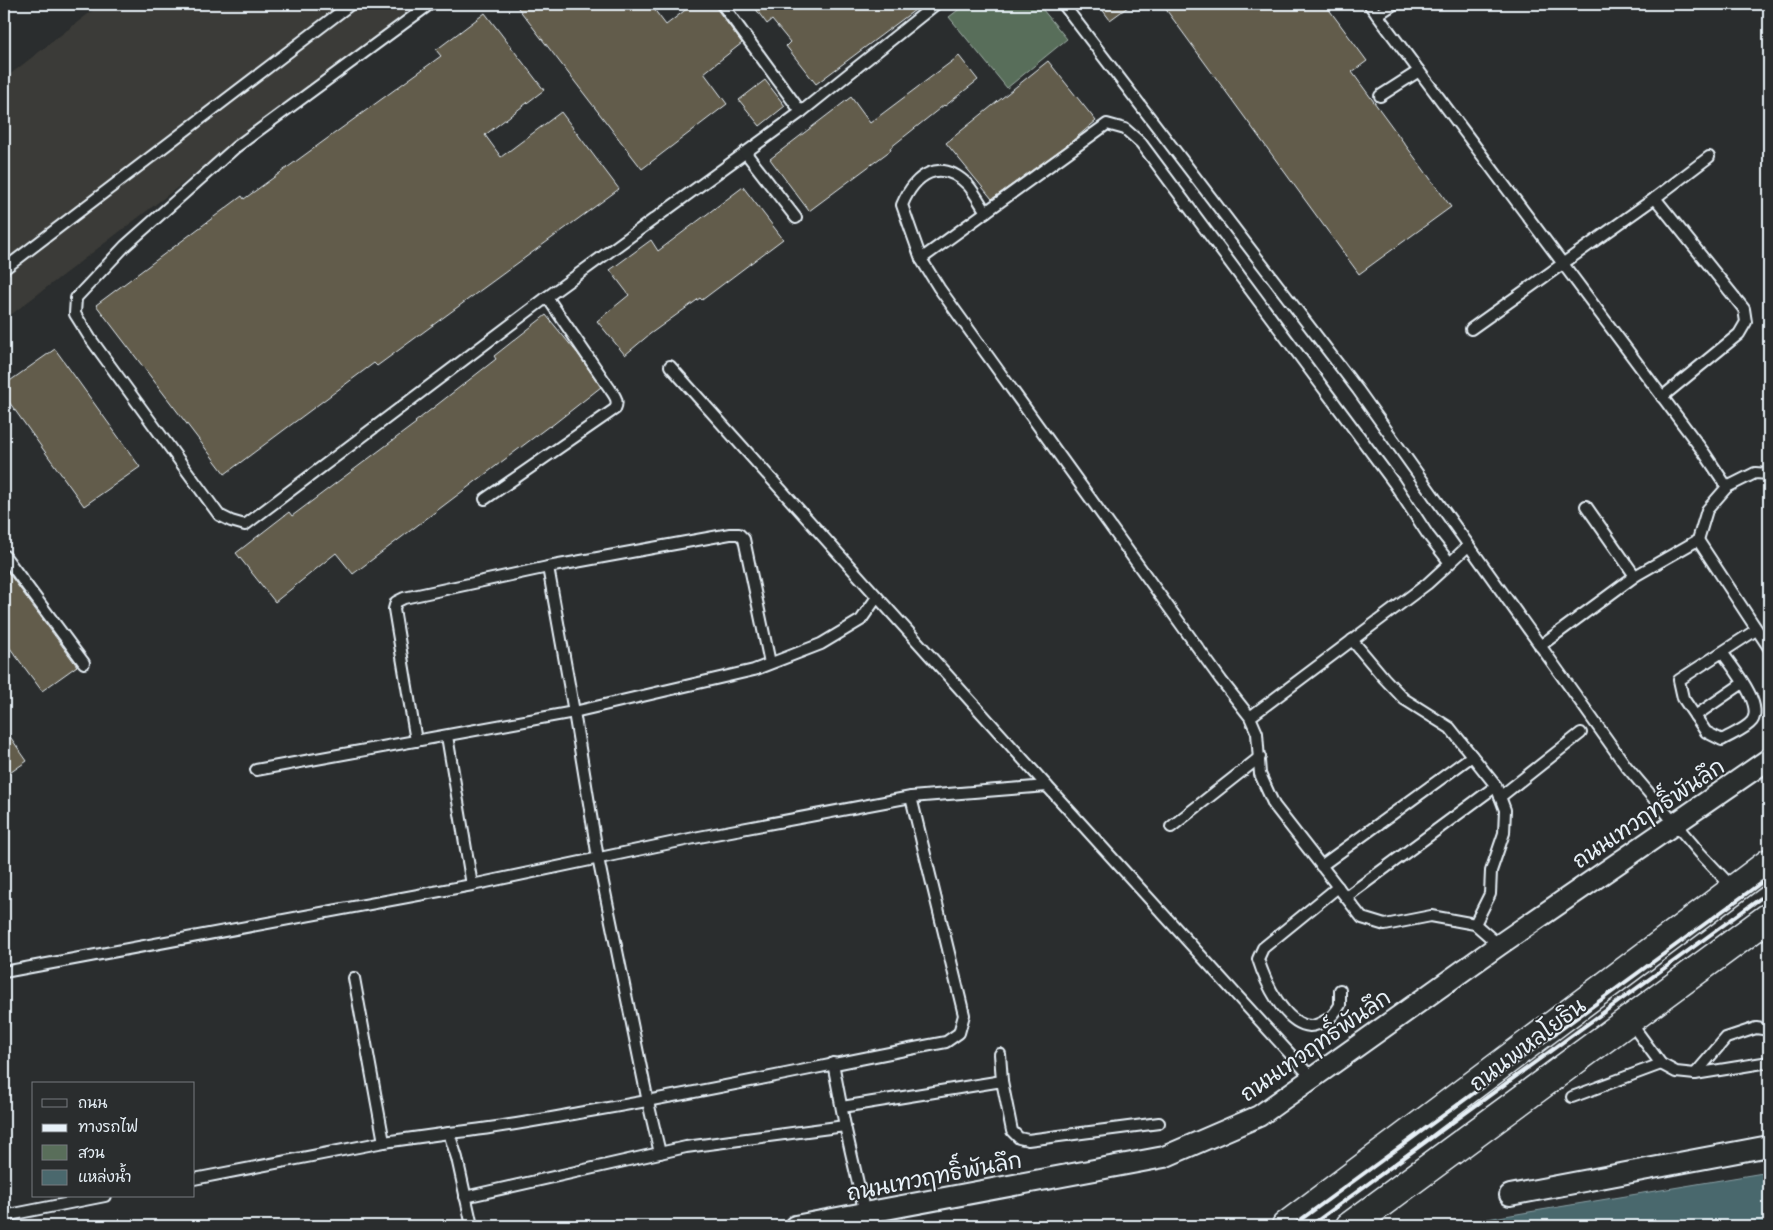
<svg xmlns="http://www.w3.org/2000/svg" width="1773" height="1230" font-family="'Indie Flower','Playpen Sans Thai',sans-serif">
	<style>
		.built { fill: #3b3b37 }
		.green { fill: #596e5a; stroke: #a0b0a9 }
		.water { fill: #4a686d; stroke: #899fa5 }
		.building { fill: #625c4b; stroke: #e8f1f8 }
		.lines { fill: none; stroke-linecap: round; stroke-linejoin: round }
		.service-casing { stroke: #e8f1f8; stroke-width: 14 }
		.minor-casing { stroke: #e8f1f8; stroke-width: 24 }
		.primary-casing { stroke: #e8f1f8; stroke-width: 31 }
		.service { stroke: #2a2d2e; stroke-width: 10 }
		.minor { stroke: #2a2d2e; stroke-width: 20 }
		.primary { stroke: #2a2d2e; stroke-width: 28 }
		.rail { stroke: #e8f1f8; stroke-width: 4 }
		.labels { text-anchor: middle; stroke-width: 4; stroke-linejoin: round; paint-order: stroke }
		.street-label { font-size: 22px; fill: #e8f1f8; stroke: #2a2d2e }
	</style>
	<rect width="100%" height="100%" fill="#2a2d2e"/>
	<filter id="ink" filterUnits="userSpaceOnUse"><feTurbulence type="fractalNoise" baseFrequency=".02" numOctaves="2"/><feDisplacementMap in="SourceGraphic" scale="10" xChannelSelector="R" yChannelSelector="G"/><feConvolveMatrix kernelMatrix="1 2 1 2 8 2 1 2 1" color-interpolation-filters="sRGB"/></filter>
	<g filter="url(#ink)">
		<path class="built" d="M101,4H418L4,320V79Z"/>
		<path class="green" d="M966,4H1038L1067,39L1007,88L949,17Z"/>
		<path class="water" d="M1769,1172V1226H1437L1469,1222Z"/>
		<g class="building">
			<path d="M515,4H650L666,25L693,4H715L716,8L742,43L704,73L727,104L642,169Z"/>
			<path d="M752,4H923L816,84L786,46L790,42L772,20L767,24Z"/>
			<path d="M1098,4H1132L1110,20Z"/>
			<path d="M1162,4H1325L1367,61L1352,72L1451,207L1359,274Z"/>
			<path d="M485,13L544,90L485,135L501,157L561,112L619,189L377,366L374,363L225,474L96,305L242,196L244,199L441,56L436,50Z"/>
			<path d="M959,56L978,80L945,106L944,105L890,148L891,150L809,211L770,159L851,97L870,123Z"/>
			<path d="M1048,61L1096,121L1066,146L992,199L946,143Z"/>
			<path d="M765,80L785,106L760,126L739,100Z"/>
			<path d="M743,187L783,239L702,300L700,298L650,334L625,355L597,321L629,295L610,270L651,240L658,251Z"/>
			<path d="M546,315L578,354L601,387L550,427L549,426L353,574L336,553L275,602L236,553L289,512L292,516L416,423L415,422L496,359L494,356Z"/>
			<path d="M55,349L140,467L84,506L4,395V385Z"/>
			<path d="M4,567L77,666L42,691L4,640Z"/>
			<path d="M4,728L27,761L4,777Z"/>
		</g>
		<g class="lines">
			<g class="service-casing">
				<g id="service">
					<path d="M430,4L236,147L125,246L76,298L75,314L90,338L219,515L231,521L245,525L547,297L801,112L722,4"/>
					<path d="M1063,4L1358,390L1626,766L1700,853L1733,888"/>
					<path d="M1369,4L1705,454L1727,487L1707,510L1698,540L1635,576L1540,646"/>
					<path d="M1377,15L1394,4"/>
					<path d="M1380,96L1419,71"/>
					<path d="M801,112L936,4"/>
					<path d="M745,152L796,218"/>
					<path d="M1655,198L1744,309L1746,322L1739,334L1662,397"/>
					<path d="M921,259L902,205C915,174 940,157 968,185C975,193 980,203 986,212"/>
					<path d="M4,269L351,4"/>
					<path d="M1471,329L1655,198L1709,157"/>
					<path d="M670,366L1047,786L1311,1077"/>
					<path d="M1727,487L1755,473L1769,474"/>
					<path d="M485,499L615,409C619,401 615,396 610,389L547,297"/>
					<path d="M1586,506L1635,576"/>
					<path d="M1698,540L1769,648"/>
					<path d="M4,555L84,663"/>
					<path d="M1450,563L1468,546"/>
					<path d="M548,567L574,712L598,858L648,1102L660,1153"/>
					<path d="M1352,640L1384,678L1404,699L1450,728L1496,786L1505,810L1504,833L1491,871L1490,894L1475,924"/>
					<path d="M1722,652C1732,667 1764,704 1752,721C1746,729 1730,735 1722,740L1706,732L1683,698L1679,680L1756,630"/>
					<path d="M1695,716L1743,683"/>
					<path d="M1250,717L1427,584L1450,563L1428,535L1394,483L1141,143L1125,129L1107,124L921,259L939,288L1221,680L1250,717L1257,733L1260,774L1274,805L1362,918L1385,925L1431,916L1475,924L1499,945"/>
					<path d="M447,736L472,885"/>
					<path d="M416,741L394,609L396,602L404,598L548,567L730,534H739L744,539L770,663"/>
					<path d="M256,770L574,712L754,670L821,644L861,620L877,597"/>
					<path d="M1500,797L1581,733"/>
					<path d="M1171,827L1260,757"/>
					<path d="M1321,866L1472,756"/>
					<path d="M1338,887L1263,948L1258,959C1265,981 1284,1024 1310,1026C1315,1026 1323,1022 1328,1019C1333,1016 1337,1010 1340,1005V990"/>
					<path d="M1346,897L1496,786"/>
					<path d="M4,972L472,885L699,837L911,797L1047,786"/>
					<path d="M354,978L384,1142"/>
					<path d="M1630,1022L1661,1064L1676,1072L1695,1074L1769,1062"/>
					<path d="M1000,1054L1002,1081"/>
					<path d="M1695,1074L1726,1038L1756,1028L1769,1030"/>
					<path d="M1572,1097L1661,1064"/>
					<path d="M842,1107L1002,1081L1012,1131L1019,1138L1028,1140L1159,1123"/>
					<path d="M845,1126L865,1214"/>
					<path d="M194,1179L384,1142L449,1133"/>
					<path d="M465,1197L686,1147L845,1126L833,1063"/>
					<path d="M4,1216L105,1196"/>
					<path d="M472,1226L457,1158L449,1133C494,1129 539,1120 584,1112C705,1092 825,1065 946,1042L959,1033L964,1015L911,797"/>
				</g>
			</g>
			<g class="minor-casing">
				<g id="minor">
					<path d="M1510,1195L1769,1146"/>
					<path d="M795,1226L1164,1157L1259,1116L1499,945L1769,759"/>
				</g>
			</g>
			<g class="primary-casing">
				<g id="primary">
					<path d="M1286,1226L1769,863"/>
					<path d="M1350,1226L1769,917"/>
				</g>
			</g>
			<use href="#service" class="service"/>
			<use href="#minor" class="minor"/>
			<use href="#primary" class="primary"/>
			<g class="rail">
				<path d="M1292,1226L1769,877"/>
				<path d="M1310,1226L1769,892"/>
			</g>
		</g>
	</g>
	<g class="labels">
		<g class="street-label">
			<text transform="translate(1648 813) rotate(-34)" y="8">ถนนเทวฤทธิ์พันลึก</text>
			<text transform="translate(1527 1044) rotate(-37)" y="8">ถนนพหลโยธิน</text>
			<text transform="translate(1315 1045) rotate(-35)" y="8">ถนนเทวฤทธิ์พันลึก</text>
			<text transform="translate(934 1176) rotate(-11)" y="8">ถนนเทวฤทธิ์พันลึก</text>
		</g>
	</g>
	<rect width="1773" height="1230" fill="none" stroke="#2a2d2e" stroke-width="20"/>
	<rect x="10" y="10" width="1753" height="1210" fill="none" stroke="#e8f1f8" stroke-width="2" filter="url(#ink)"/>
	<rect x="32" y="1082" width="162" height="115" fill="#2a2d2e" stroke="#767b7f"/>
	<rect x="42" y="1099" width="25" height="8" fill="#2a2d2e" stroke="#767b7f"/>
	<text x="78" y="1108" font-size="15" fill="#e8f1f8">ถนน</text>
	<rect x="42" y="1124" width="25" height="8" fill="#e8f1f8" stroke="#767b7f"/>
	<text x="78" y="1132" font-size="15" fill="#e8f1f8">ทางรถไฟ</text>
	<rect x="42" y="1145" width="25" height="15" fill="#596e5a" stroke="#767b7f"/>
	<text x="78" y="1158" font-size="15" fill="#e8f1f8">สวน</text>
	<rect x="42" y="1170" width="25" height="15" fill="#4a686d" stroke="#767b7f"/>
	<text x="78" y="1182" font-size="15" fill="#e8f1f8">แหล่งน้ำ</text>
</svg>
